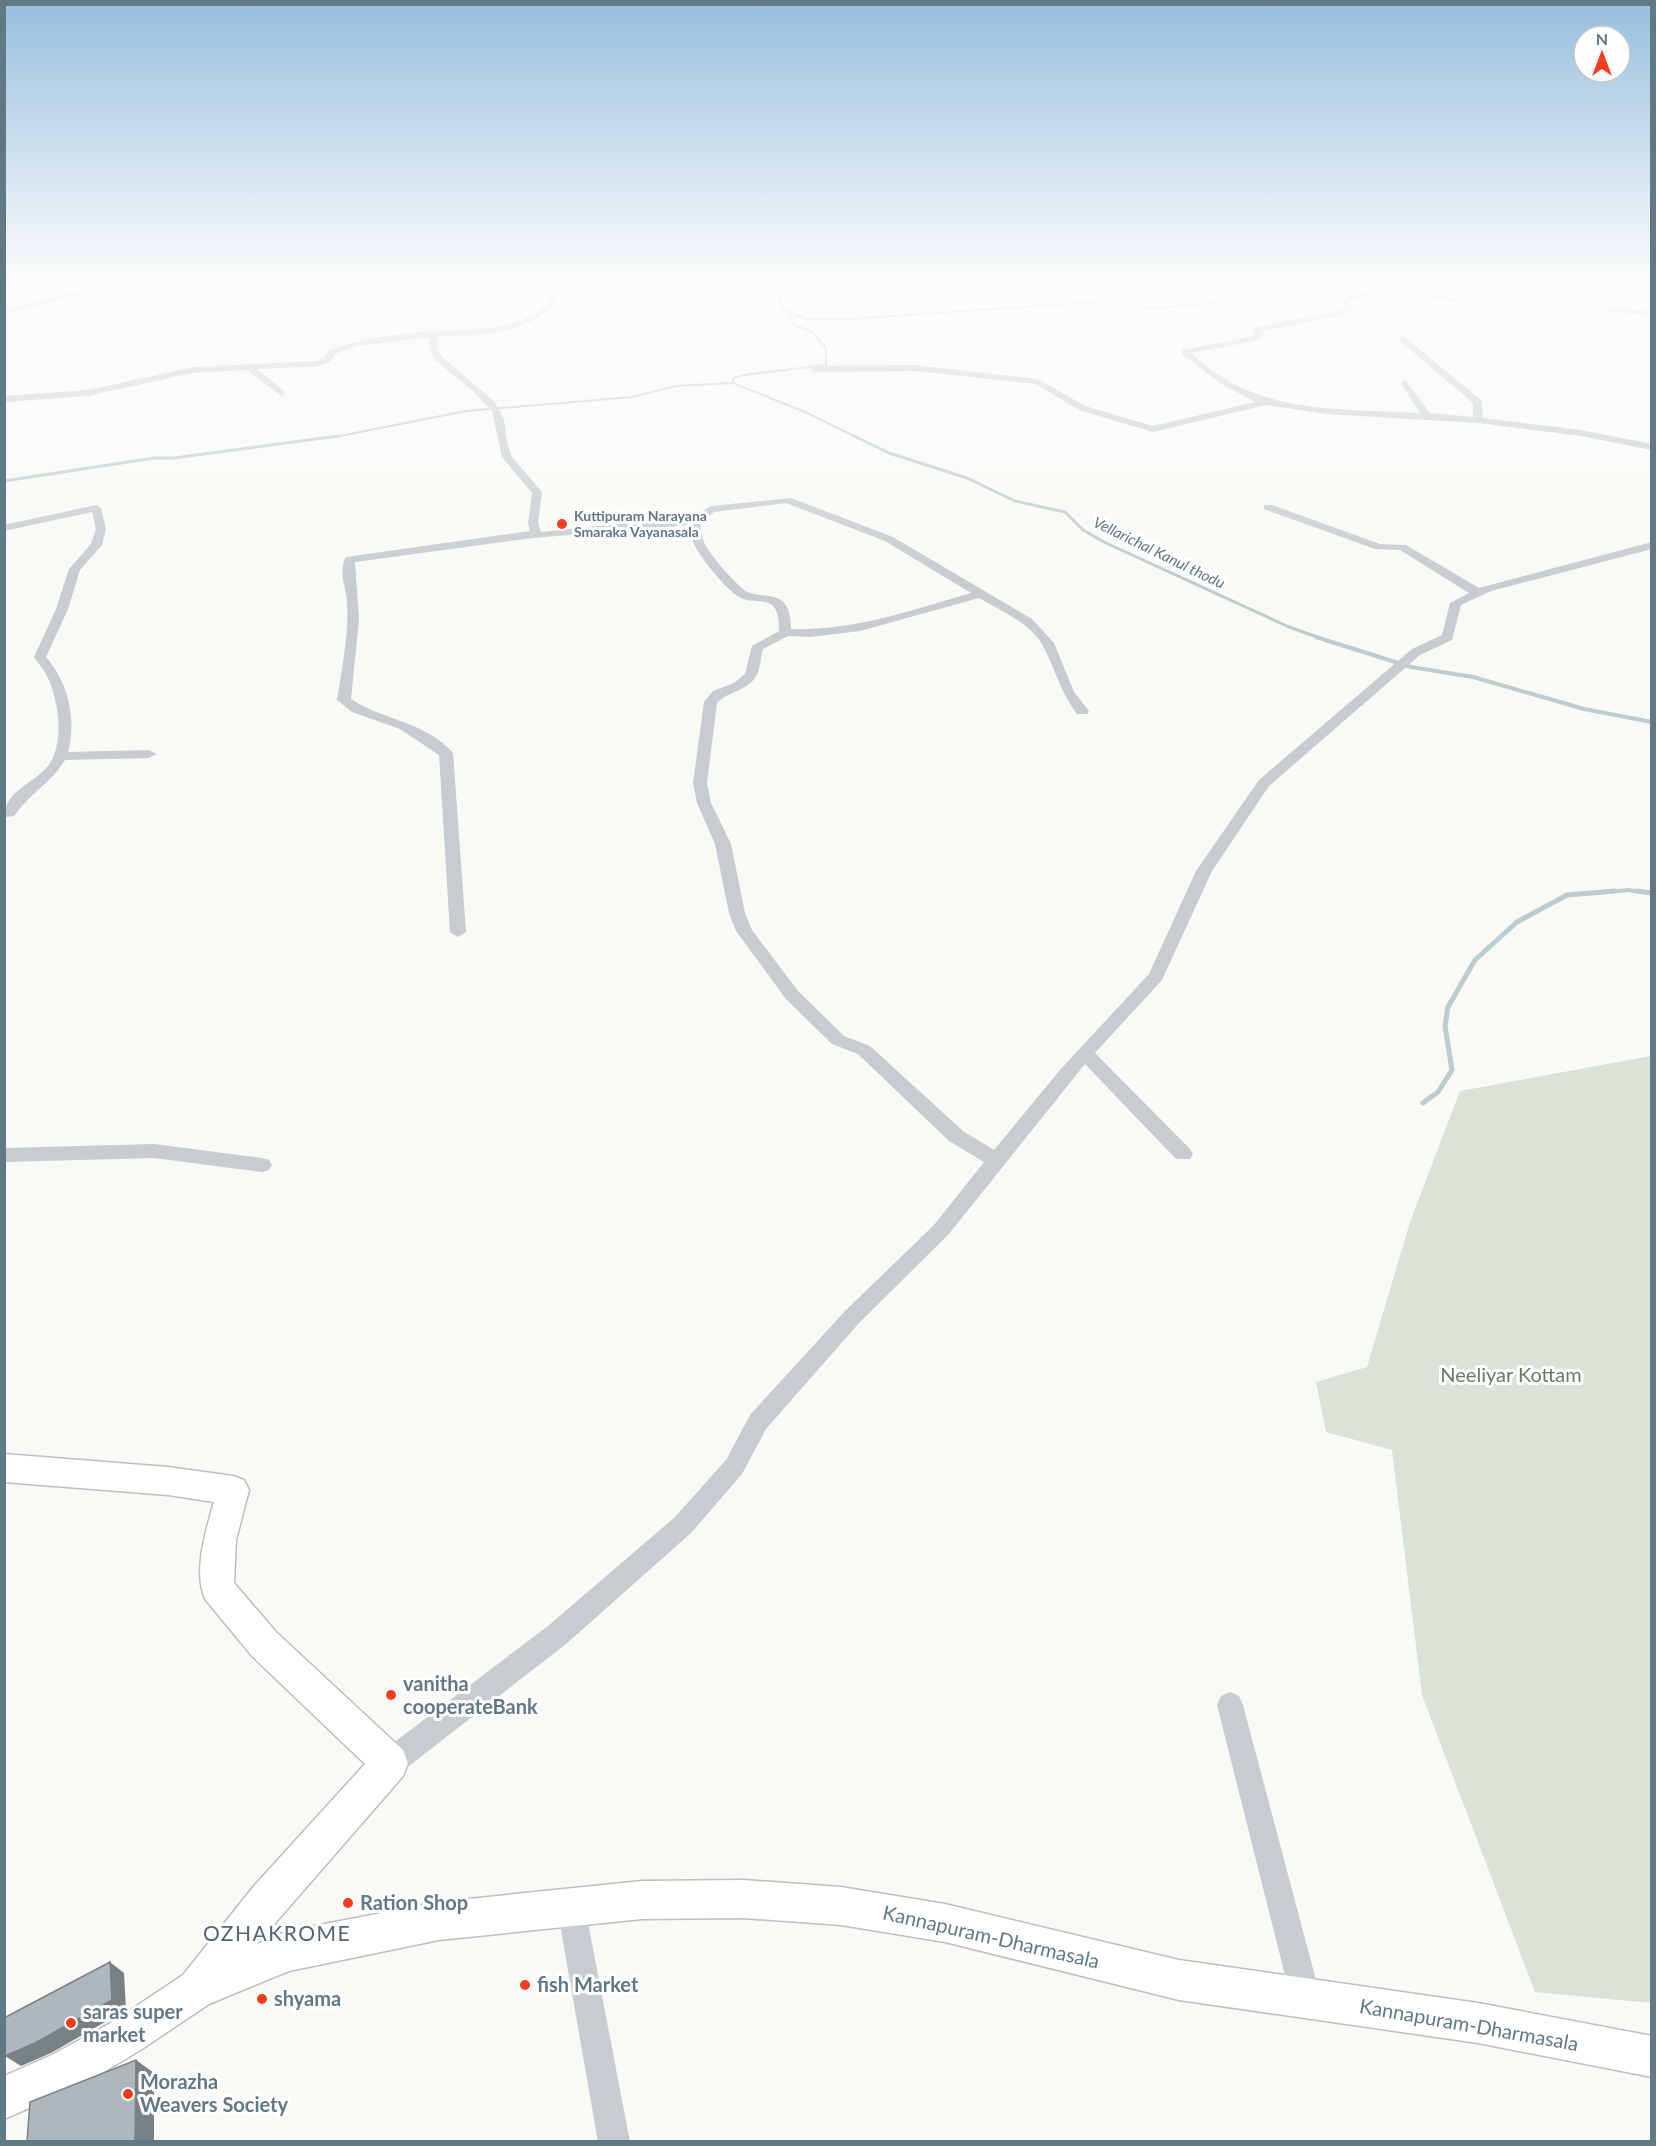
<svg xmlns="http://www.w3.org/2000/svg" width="1656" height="2146" font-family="Lato,sans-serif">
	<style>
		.green { fill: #dbe2d7 }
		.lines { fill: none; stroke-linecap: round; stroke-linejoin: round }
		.stream-far3 { stroke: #bdcccf; stroke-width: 2 }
		.stream-far2 { stroke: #bdcccf; stroke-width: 3 }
		.stream-far1 { stroke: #bdcccf; stroke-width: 4 }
		.stream { stroke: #bdcccf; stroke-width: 5 }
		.secondary-casing { stroke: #b8c0c4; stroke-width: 3 }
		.street { fill: #c6cccf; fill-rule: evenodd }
		.secondary { fill: #fff; fill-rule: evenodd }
		.shaded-wall { fill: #788184 }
		.building { fill: #acb8bd; stroke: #788184; stroke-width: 1.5 }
		.poi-dot { fill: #f53d1b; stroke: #fff; stroke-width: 2 }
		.labels { text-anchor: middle; stroke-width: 6; stroke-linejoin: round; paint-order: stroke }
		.far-poi-label { font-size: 14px; font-weight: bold; fill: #617885; stroke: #fff; text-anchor: start }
		.far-water-label { font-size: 15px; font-style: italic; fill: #5c787e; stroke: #fff }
		.near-park-label { font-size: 20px; fill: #687b61; stroke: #fff }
		.near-poi-label { font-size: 20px; font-weight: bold; fill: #617885; stroke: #fff; text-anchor: start }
		.near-street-label { font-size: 20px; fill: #617885; stroke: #fff }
		.near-neighbourhood-label { font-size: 21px; letter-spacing: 1.5px; fill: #54656f; stroke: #fff }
	</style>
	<rect width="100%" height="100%" fill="#f9f9f6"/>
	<path class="green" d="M1651,1056H1652L1651,2003L1535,1992L1422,1695L1392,1450L1326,1432L1316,1382L1367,1367L1410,1222L1460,1091Z"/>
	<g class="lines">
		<g class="stream-far3">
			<path d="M761,279C774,284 782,296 782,309L805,319H850L1136,299L1148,309L1214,303L1219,296L1262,290L1268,284L1264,279"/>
			<path d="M787,312L793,324L812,332L826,348V365L744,375L733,378V383L805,412L858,438"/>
			<path d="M330,438L466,411L632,397L675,386L733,383"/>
		</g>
		<g class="stream-far2">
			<path d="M854,436L889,453L967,478L1015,501L1065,512L1083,530L1106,543L1289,627L1320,638"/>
			<path d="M4,481L154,458H174L338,436"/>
		</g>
		<g class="stream-far1">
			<path d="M1316,637L1411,667L1473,677L1584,709L1652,722"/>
			<path d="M1596,893L1628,890L1649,893"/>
		</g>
		<g class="stream">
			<path d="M1637,891L1652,893"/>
			<path d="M1423,1103L1438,1092L1452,1070L1445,1026L1448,1007L1475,960L1517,922L1567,895L1614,891"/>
		</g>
		<g class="secondary-casing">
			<path id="secondary" d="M4,1454L168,1467L233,1476L244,1480L249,1490L236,1540L234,1583L276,1632L403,1750L408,1763L403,1776L257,1944L288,1931L439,1902L642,1881L743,1880L841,1887L945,1904L1179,1960L1478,2003L1652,2036V2077L1478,2043L1179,2000L945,1942L841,1925L743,1918L642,1919L439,1940L289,1971L209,2004L142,2049L82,2085L4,2119V2076L52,2055L114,2021L183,1975L254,1886L365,1764L252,1656L205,1599C193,1570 206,1531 214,1502L168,1495L4,1482Z"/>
		</g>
		<g class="street">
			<path d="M125,279H138L4,315V310Z"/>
			<path d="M529,279H538L552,290L557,302C528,335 479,335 438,336L437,349L442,357L494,401L504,419L507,443L512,457L542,492L538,523L541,532L635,522L691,519L711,506L791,498L893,537L1032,619L1054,643L1074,692L1089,711L1087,714H1077C1059,689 1056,671 1043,646C1031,623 1001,611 979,598L860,631L810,637L788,636L763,649C760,657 761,669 756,676C748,691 728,691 717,703L707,783L711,803L731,844L745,913L752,930L798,991L844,1036L870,1046L963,1131L994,1150L1060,1070L1149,974L1196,871L1259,780L1412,649L1442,635L1450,603L1469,593L1400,550L1375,549L1264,509V505H1272L1380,544L1406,545L1479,588L1652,542V549L1491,591L1461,605L1452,640L1420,655L1269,786L1212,871L1162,980L1095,1053L1190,1149L1193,1154L1190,1159H1176L1085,1064L948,1235L859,1323L766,1429L742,1474L691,1533L566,1644L400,1773L390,1777L380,1773L376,1763L380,1753L548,1626L675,1517L726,1460L750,1415L845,1311L934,1225L984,1162L949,1141L858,1054L832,1044L786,999L736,931L729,913L715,844L697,803L693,783L704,702L713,691L734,683L745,674L752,646L779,631C780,586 754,610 736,595C722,584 705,563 696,548C692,542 691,533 689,525L533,538L355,562L359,619L351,699C382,720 427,722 453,753L466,932L458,937L450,932L439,755L400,729L352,712L337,700C342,668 349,635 347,602C346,587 338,571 346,557L530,531L528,523L532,493L502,457L492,411L473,391L435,360L429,349L430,337L358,346L335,354L330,362L315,367L257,369L284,391V395L281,396L247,370L193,373L88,396L4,402V396L88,390L193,367L314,361L324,358L329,350C359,340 389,335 421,332C465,329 515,335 549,302L546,293ZM786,503L885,541L971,593C912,610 854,631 791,629C791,583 760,603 743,589C733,581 712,557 706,546C702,540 701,530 700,523L714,512Z"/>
			<path d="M1629,279H1638L1652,290V296Z"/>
			<path d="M1444,281L1447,285C1437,289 1421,292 1412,287Z"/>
			<path d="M1375,290L1419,292L1465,301L1461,303C1425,298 1384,285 1349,302L1353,308L1344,315L1262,331L1264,335L1260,340L1191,353C1257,416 1336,408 1420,413L1401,383L1405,380L1430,413L1473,417V403L1399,340L1402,335L1481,400L1483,418L1581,430L1652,444V450L1581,436L1478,423L1326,414L1266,405L1153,432L1079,410L1036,384L915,371L814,372L810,369L814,366L915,365L1038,379L1085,406L1153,426L1255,402L1220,383L1182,354V350L1254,336V328L1338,311L1345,307L1341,301L1358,293Z"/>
			<path d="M1607,308L1652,311V315L1604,312Z"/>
			<path d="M96,505L101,508L106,529L102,545L80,570L68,609L46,657C68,682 77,719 68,752L149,750L156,754L149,758L65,760C52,782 29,794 14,816L4,817C4,792 34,783 48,766C65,744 59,700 47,676C44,669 38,663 34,657L56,609L69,569L91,544L96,529L92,512L4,531V525Z"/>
			<path d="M154,1144L262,1158L269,1160L272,1165L269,1170L262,1172L154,1158L4,1162V1148Z"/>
			<path d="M1230,1692L1239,1696L1243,1705L1321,1999L1317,2010L1306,2014L1295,2010L1291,1999L1217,1705L1221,1696Z"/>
			<path d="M571,1893L581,1897L585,1907L630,2142H598L557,1907L561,1897Z"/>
		</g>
		<use href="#secondary" class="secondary"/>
	</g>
	<g class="shaded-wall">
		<path d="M110,1962L124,1973L126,2010L51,2053L21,2066L5,2056Z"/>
		<path d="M136,2060L154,2073V2142H135Z"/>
	</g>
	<g class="building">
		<path d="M110,1962L112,2000L35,2043L5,2056L4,2018Z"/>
		<path d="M136,2060L135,2142H27L30,2102Z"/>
	</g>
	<linearGradient id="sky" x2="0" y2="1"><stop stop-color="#97bede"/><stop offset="0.48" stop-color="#fcfcfb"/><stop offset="1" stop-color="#fcfcfb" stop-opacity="0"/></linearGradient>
	<rect width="1656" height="579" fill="url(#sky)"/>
	<g class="poi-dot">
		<circle cx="562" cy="524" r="6"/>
		<circle cx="391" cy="1695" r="6"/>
		<circle cx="348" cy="1903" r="6"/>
		<circle cx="525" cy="1985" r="6"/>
		<circle cx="262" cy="1999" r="6"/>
		<circle cx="71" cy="2023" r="6"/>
		<circle cx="128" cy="2094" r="6"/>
	</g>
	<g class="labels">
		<g class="far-poi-label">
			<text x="574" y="521">Kuttipuram Narayana<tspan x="574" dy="16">Smaraka Vayanasala</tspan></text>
		</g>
		<g class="far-water-label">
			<text transform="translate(1159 553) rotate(26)" y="5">Vellarichal Kanul thodu</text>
		</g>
		<g class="near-park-label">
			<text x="1511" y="1382">Neeliyar Kottam</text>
		</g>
		<g class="near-poi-label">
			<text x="403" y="1691">vanitha<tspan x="403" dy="23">cooperateBank</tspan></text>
			<text x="360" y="1910">Ration Shop</text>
			<text x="537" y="1992">fish Market</text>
			<text x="274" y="2006">shyama</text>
			<text x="83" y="2019">saras super<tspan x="83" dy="23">market</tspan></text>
			<text x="140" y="2089">Morazha<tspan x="140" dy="23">Weavers Society</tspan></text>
		</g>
		<g class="near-street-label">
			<text transform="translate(991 1937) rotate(13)" y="7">Kannapuram-Dharmasala</text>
			<text transform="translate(1469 2025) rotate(10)" y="7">Kannapuram-Dharmasala</text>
		</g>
		<g class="near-neighbourhood-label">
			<text x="277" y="1941">OZHAKROME</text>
		</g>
	</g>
	<rect width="1656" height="2146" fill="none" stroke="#617885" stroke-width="12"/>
	<g transform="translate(1602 54)"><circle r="28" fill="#ffffff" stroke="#c0c9ce" stroke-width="1.5"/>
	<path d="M0-4.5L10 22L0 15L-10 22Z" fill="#f53d1b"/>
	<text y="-9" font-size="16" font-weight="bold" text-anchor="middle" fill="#617885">N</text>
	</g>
</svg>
